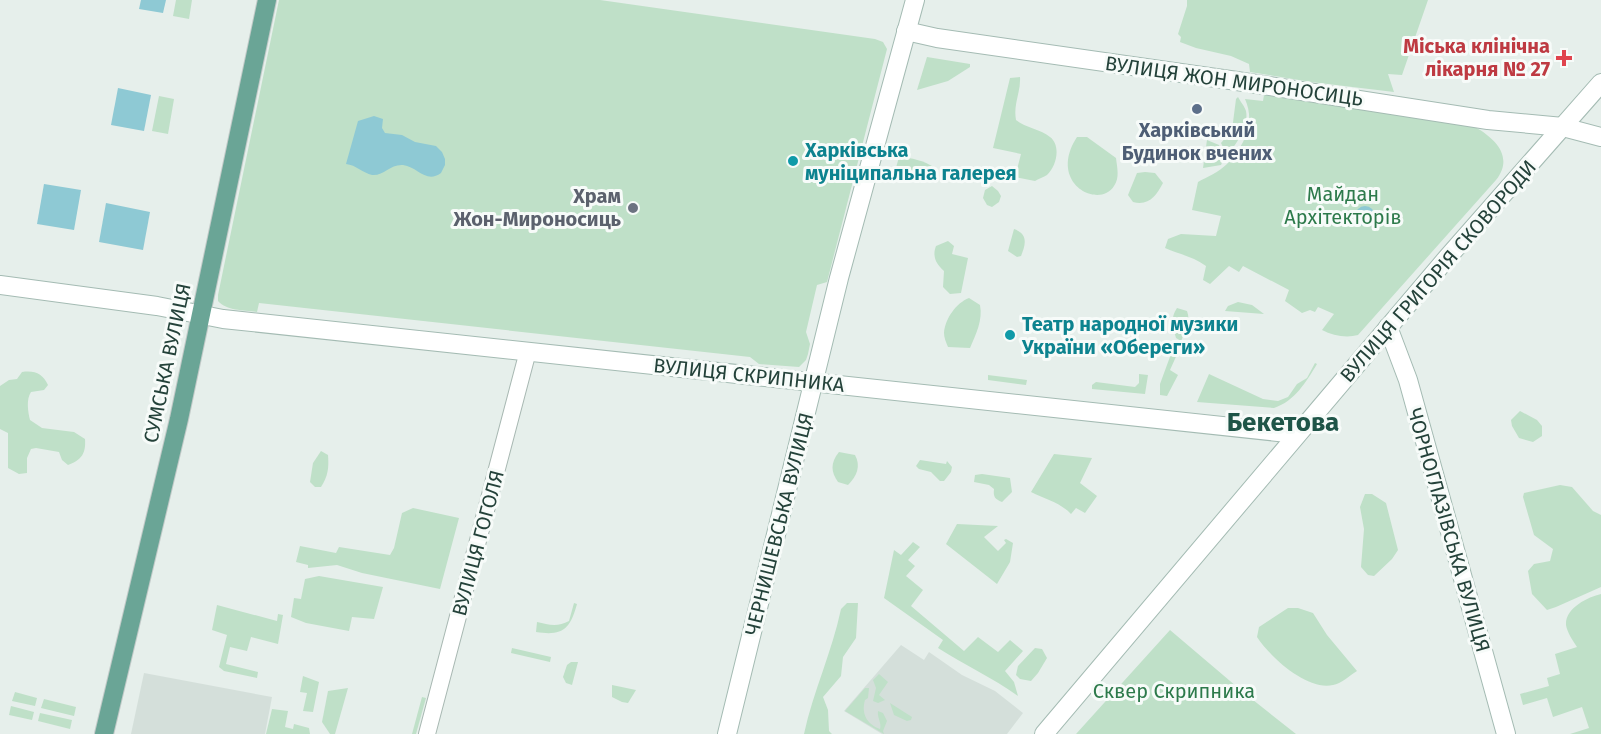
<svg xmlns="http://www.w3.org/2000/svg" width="1601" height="734" font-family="'Fira Sans',sans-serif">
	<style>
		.built { fill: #d4dfda }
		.green { fill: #bfe0c8 }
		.water { fill: #8ec9d4 }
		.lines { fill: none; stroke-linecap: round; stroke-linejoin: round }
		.street-casing { stroke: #a8b8b2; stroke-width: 18 }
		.secondary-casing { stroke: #a4bbb3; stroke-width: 20 }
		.primary-casing { stroke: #c2cac8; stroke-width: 20 }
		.street { stroke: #fff; stroke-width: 16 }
		.secondary { stroke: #fff; stroke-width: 18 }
		.primary { stroke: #6aa596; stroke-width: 18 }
		.health-dot { fill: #e0444e; stroke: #f7fbf9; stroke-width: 2 }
		.service-dot { fill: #5c6f8a; stroke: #f7fbf9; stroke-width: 2 }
		.culture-dot { fill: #0f9aa8; stroke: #f7fbf9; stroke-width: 2 }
		.worship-dot { fill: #6b7280; stroke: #f7fbf9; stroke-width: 2 }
		.labels { text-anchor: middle; stroke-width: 6; stroke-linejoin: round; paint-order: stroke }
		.health-label { font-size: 20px; font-weight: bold; fill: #be3a42; stroke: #f7fbf9; text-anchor: end }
		.street-label { font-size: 20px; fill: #24423a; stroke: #f7fbf9 }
		.service-label { font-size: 20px; font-weight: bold; fill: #4e5e75; stroke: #f7fbf9 }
		.culture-label { font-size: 20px; font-weight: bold; fill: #0d838f; stroke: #f7fbf9; text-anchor: start }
		.park-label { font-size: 20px; fill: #2d7a4b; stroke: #f7fbf9 }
		.worship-label { font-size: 20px; font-weight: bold; fill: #5b616d; stroke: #f7fbf9; text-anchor: end }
		.district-label { font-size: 26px; font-weight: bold; fill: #1f5548; stroke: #f7fbf9 }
	</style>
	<rect width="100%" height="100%" fill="#e6efeb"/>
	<g class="built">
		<path d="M901,645L924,660L929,652L962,675L995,691L1023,713L1007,734H882L844,711Z"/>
		<path d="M144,673L272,697L265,734H131Z"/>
	</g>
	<g class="green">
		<path d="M176,0H192L189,19L173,16Z"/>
		<path d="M279,0H600L875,39L883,42L887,49L827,282L817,285L806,332L810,344L808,354L806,360L799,367L759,364L750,357L259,303L257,312C244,310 227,311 218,301V295Z"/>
		<path d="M1187,0H1428L1402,75L1388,74L1394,92L1311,82L1250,72L1249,64L1231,56L1196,48L1180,42L1181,37L1178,34L1187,6Z"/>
		<path d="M927,57L970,64V67L948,81L917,90Z"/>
		<path d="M1020,77C1021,92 1013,104 1016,120C1026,128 1040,129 1050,137C1061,145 1057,166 1047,175C1044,177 1038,179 1035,181L1015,177L1021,154L993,148L1010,78Z"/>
		<path d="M1264,95L1475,127C1496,139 1514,157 1496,180L1358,335C1347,338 1333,336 1322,330L1334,314L1318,307L1315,312L1310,310L1302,313L1285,301L1289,290L1243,266L1239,272L1229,266L1210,284L1203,280L1206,266C1194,257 1179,254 1165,248L1168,239L1181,234L1216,236L1221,216L1192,210L1198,182C1207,177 1219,172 1227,164C1244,146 1256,124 1245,99L1263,101Z"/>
		<path d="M159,96L174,99L168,134L152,131Z"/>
		<path d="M1238,97C1240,101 1245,107 1246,111C1249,125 1237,143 1229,153L1224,149L1221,143L1232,130L1236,99Z"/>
		<path d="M1077,137H1087L1116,158C1117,167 1120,178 1114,186C1099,210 1047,183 1077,137Z"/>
		<path d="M1207,140L1219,145L1224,158L1221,165L1203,168Z"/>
		<path d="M899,157C912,158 923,160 935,168C928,190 909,182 894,175Z"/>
		<path d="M1145,172L1155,173L1163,183C1156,196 1149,206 1133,202L1128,195L1137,173Z"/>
		<path d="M992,186L998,191L1001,196L999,202L992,207L987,205L983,198L985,190Z"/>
		<path d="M1014,229C1028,234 1026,244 1021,256L1017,257L1008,251Z"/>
		<path d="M948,241L954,246L952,254L968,258L961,293L950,294L943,287L944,271C936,264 932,256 936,246Z"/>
		<path d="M969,298L980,305C983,320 976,334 970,348L948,347C946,342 944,338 944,333C945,319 956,303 969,298Z"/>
		<path d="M1238,302L1252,305L1264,314L1225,311L1228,306Z"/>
		<path d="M1177,308L1187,311C1191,322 1186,331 1181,341L1176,338C1173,327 1170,318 1177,308Z"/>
		<path d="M1179,350L1170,370L1178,375L1167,396L1160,395V384L1171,354Z"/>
		<path d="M1315,363L1317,364C1306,382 1295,401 1274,408L1197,402L1209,374L1263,399L1278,401L1288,397L1297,384L1307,378Z"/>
		<path d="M22,372C35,370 43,374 48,385L44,390L31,392C26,399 28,412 30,420L42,428L74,432L85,439C86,453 82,460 68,465L62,460L59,452L36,448L31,449L27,458V473L19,474L8,468V433L0,429V386L9,380L17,379Z"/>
		<path d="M1139,374L1148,375L1145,394L1092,389V385L1096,382L1135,387L1139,383Z"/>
		<path d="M988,375L1027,380L1026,385L988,380Z"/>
		<path d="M1520,411L1537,420L1542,426V436L1533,442L1519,438L1512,426L1511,420Z"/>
		<path d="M321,451L328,455C329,468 328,476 321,487H315L310,482L313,463Z"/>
		<path d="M839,452L855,455C861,466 857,476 848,485L838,482C831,472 830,463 839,452Z"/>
		<path d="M1054,454L1092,458L1080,483L1097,496L1085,513L1076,508L1071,514C1061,503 1045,499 1031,492Z"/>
		<path d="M920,460L946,464L947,461L952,467L951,472L944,481H940L931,472L919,469L916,466Z"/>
		<path d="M982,474L1010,478L1012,492L1002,502C995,499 993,497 994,489L989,485L974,482L975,475Z"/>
		<path d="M1560,485L1572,487L1593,511L1601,515V587L1556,607L1547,610L1532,594L1528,571L1534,564L1550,561L1553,549L1534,535L1523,497L1524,493Z"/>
		<path d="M1365,494H1372L1386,503L1398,550L1392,559L1374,576L1368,575L1361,567L1364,529L1360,507Z"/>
		<path d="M413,508L459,518L440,589L362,573L337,565L308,568V565L296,562L300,546L336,553L339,547L390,555L394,548L402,513Z"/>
		<path d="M957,524L998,526L984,537L998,551L1006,543L1004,540L1006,539L1013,543L1010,562L997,584L946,544Z"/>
		<path d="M913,542L920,547L908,560L915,566L906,576L923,590L911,606L964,651L978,637L998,652L1010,640L1023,651L1005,671L1014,682L1018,696C993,678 965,665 938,648L943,640L884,598L894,550L901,555Z"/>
		<path d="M319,576L383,587L374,619L352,617L349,631L306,623L291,617L294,598L301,599L305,579Z"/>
		<path d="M1601,594V734H1570L1589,728L1582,707L1553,717L1547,698L1523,705L1520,694L1549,686L1547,678L1560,674L1555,654L1577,647C1573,641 1567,632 1566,625C1565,608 1588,597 1601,594Z"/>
		<path d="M574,603L577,604C570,630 562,636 536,632L537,622C549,625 558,627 569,621Z"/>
		<path d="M847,603H858L856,638L843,657L841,676L823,697L828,710L829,731L832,734H804C813,692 832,652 841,609Z"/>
		<path d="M217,605L277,621L278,614L283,615L278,644L251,637L247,651L230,647L226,664L258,672L257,678L224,671L219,667L227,635L212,630Z"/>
		<path d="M1288,608H1298L1313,613L1327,635L1357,671C1350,675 1341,684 1333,685C1307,691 1270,657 1257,637L1259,627Z"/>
		<path d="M1170,630L1243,692L1296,734H1076Z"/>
		<path d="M512,648L551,657L550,662L511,653Z"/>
		<path d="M1035,648L1042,649L1047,658L1038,673L1031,681L1020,679L1016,675L1018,666Z"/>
		<path d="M571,662H578L572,685L566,683L563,677L567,665Z"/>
		<path d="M879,674L888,682L879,695L885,700L878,703L873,701L876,688L873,680Z"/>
		<path d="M303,676L319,682L313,712L303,711L307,693L300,692Z"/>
		<path d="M612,685L636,690L628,703L622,702L612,697Z"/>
		<path d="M348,688L335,734H330L322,722L328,691Z"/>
		<path d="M865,688H869L868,698L865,700C861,714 867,724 880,729C882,723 877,718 878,711L883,713L887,721L883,731L884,734L845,711Z"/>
		<path d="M15,692L37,698L35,706L12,701Z"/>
		<path d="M422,697L426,698L416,734H412Z"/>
		<path d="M44,699L76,707L74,716L41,708Z"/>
		<path d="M890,703L912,717L911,720L907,721L894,715Z"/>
		<path d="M11,706L34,712L32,720L9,715Z"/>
		<path d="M272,709L288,711L285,727L293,729L294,724L309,728L310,734H266Z"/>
		<path d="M40,713L72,720L70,729L38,721Z"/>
	</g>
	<g class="water">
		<path d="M141,0H166L163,13L139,9Z"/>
		<path d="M118,88L151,95L144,131L111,125Z"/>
		<path d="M374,116L383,119L382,128L385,133L402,135L415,142L436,146L442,152L445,159V165L441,173C426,184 418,167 403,165C390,164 384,176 372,175C363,173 356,165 346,164L358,121Z"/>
		<path d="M44,184L81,190L74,230L37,224Z"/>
		<path d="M106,203L150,212L143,250L99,242Z"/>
		<circle cx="1365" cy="216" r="10"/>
	</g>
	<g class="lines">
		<g class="street-casing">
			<path id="street" d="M427,734L528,351"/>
		</g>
		<g class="secondary-casing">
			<g id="secondary">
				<path d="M906,31L937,38L1237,81L1488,120L1563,127L1601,137"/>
				<path d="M0,285L157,306L223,319L1297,434"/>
				<path d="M1388,327L1408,380L1506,734"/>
				<path d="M727,734L839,278L915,0"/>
				<path d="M1044,734L1447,258L1601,83"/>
			</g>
		</g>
		<g class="primary-casing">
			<path id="primary" d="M104,734L179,419L267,0"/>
		</g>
		<use href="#street" class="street"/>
		<use href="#secondary" class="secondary"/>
		<use href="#primary" class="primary"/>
	</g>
	<path class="health-dot" d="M1561 49h6v6h6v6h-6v6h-6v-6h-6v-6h6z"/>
	<circle class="service-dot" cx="1197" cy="109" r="6"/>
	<g class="culture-dot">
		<circle cx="793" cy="161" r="6"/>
		<circle cx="1010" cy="335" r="6"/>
	</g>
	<circle class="worship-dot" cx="633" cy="208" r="6"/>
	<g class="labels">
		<g class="health-label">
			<text x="1550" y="53">Міська клінічна<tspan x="1550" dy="23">лікарня № 27</tspan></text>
		</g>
		<g class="street-label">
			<text transform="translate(1234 81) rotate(8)" y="7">ВУЛИЦЯ ЖОН МИРОНОСИЦЬ</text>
			<text transform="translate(1438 271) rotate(-49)" y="7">ВУЛИЦЯ ГРИГОРІЯ СКОВОРОДИ</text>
			<text transform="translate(167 363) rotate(-78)" y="7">СУМСЬКА ВУЛИЦЯ</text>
			<text transform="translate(749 375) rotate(6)" y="7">ВУЛИЦЯ СКРИПНИКА</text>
			<text transform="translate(779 524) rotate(-76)" y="7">ЧЕРНИШЕВСЬКА ВУЛИЦЯ</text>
			<text transform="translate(1449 530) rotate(74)" y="7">ЧОРНОГЛАЗІВСЬКА ВУЛИЦЯ</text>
			<text transform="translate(478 543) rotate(-75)" y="7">ВУЛИЦЯ ГОГОЛЯ</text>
		</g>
		<g class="service-label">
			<text x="1197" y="137">Харківський<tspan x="1197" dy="23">Будинок вчених</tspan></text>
		</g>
		<g class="culture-label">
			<text x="805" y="157">Харківська<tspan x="805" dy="23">муніципальна галерея</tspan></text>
			<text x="1022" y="331">Театр народної музики<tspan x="1022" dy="23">України «Обереги»</tspan></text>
		</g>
		<g class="park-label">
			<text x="1343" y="201">Майдан<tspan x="1343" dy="23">Архітекторів</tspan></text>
			<text x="1174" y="698">Сквер Скрипника</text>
		</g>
		<g class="worship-label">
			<text x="621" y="203">Храм<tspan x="621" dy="23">Жон-Мироносиць</tspan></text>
		</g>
		<g class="district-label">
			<text x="1283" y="431">Бекетова</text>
		</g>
	</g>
</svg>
